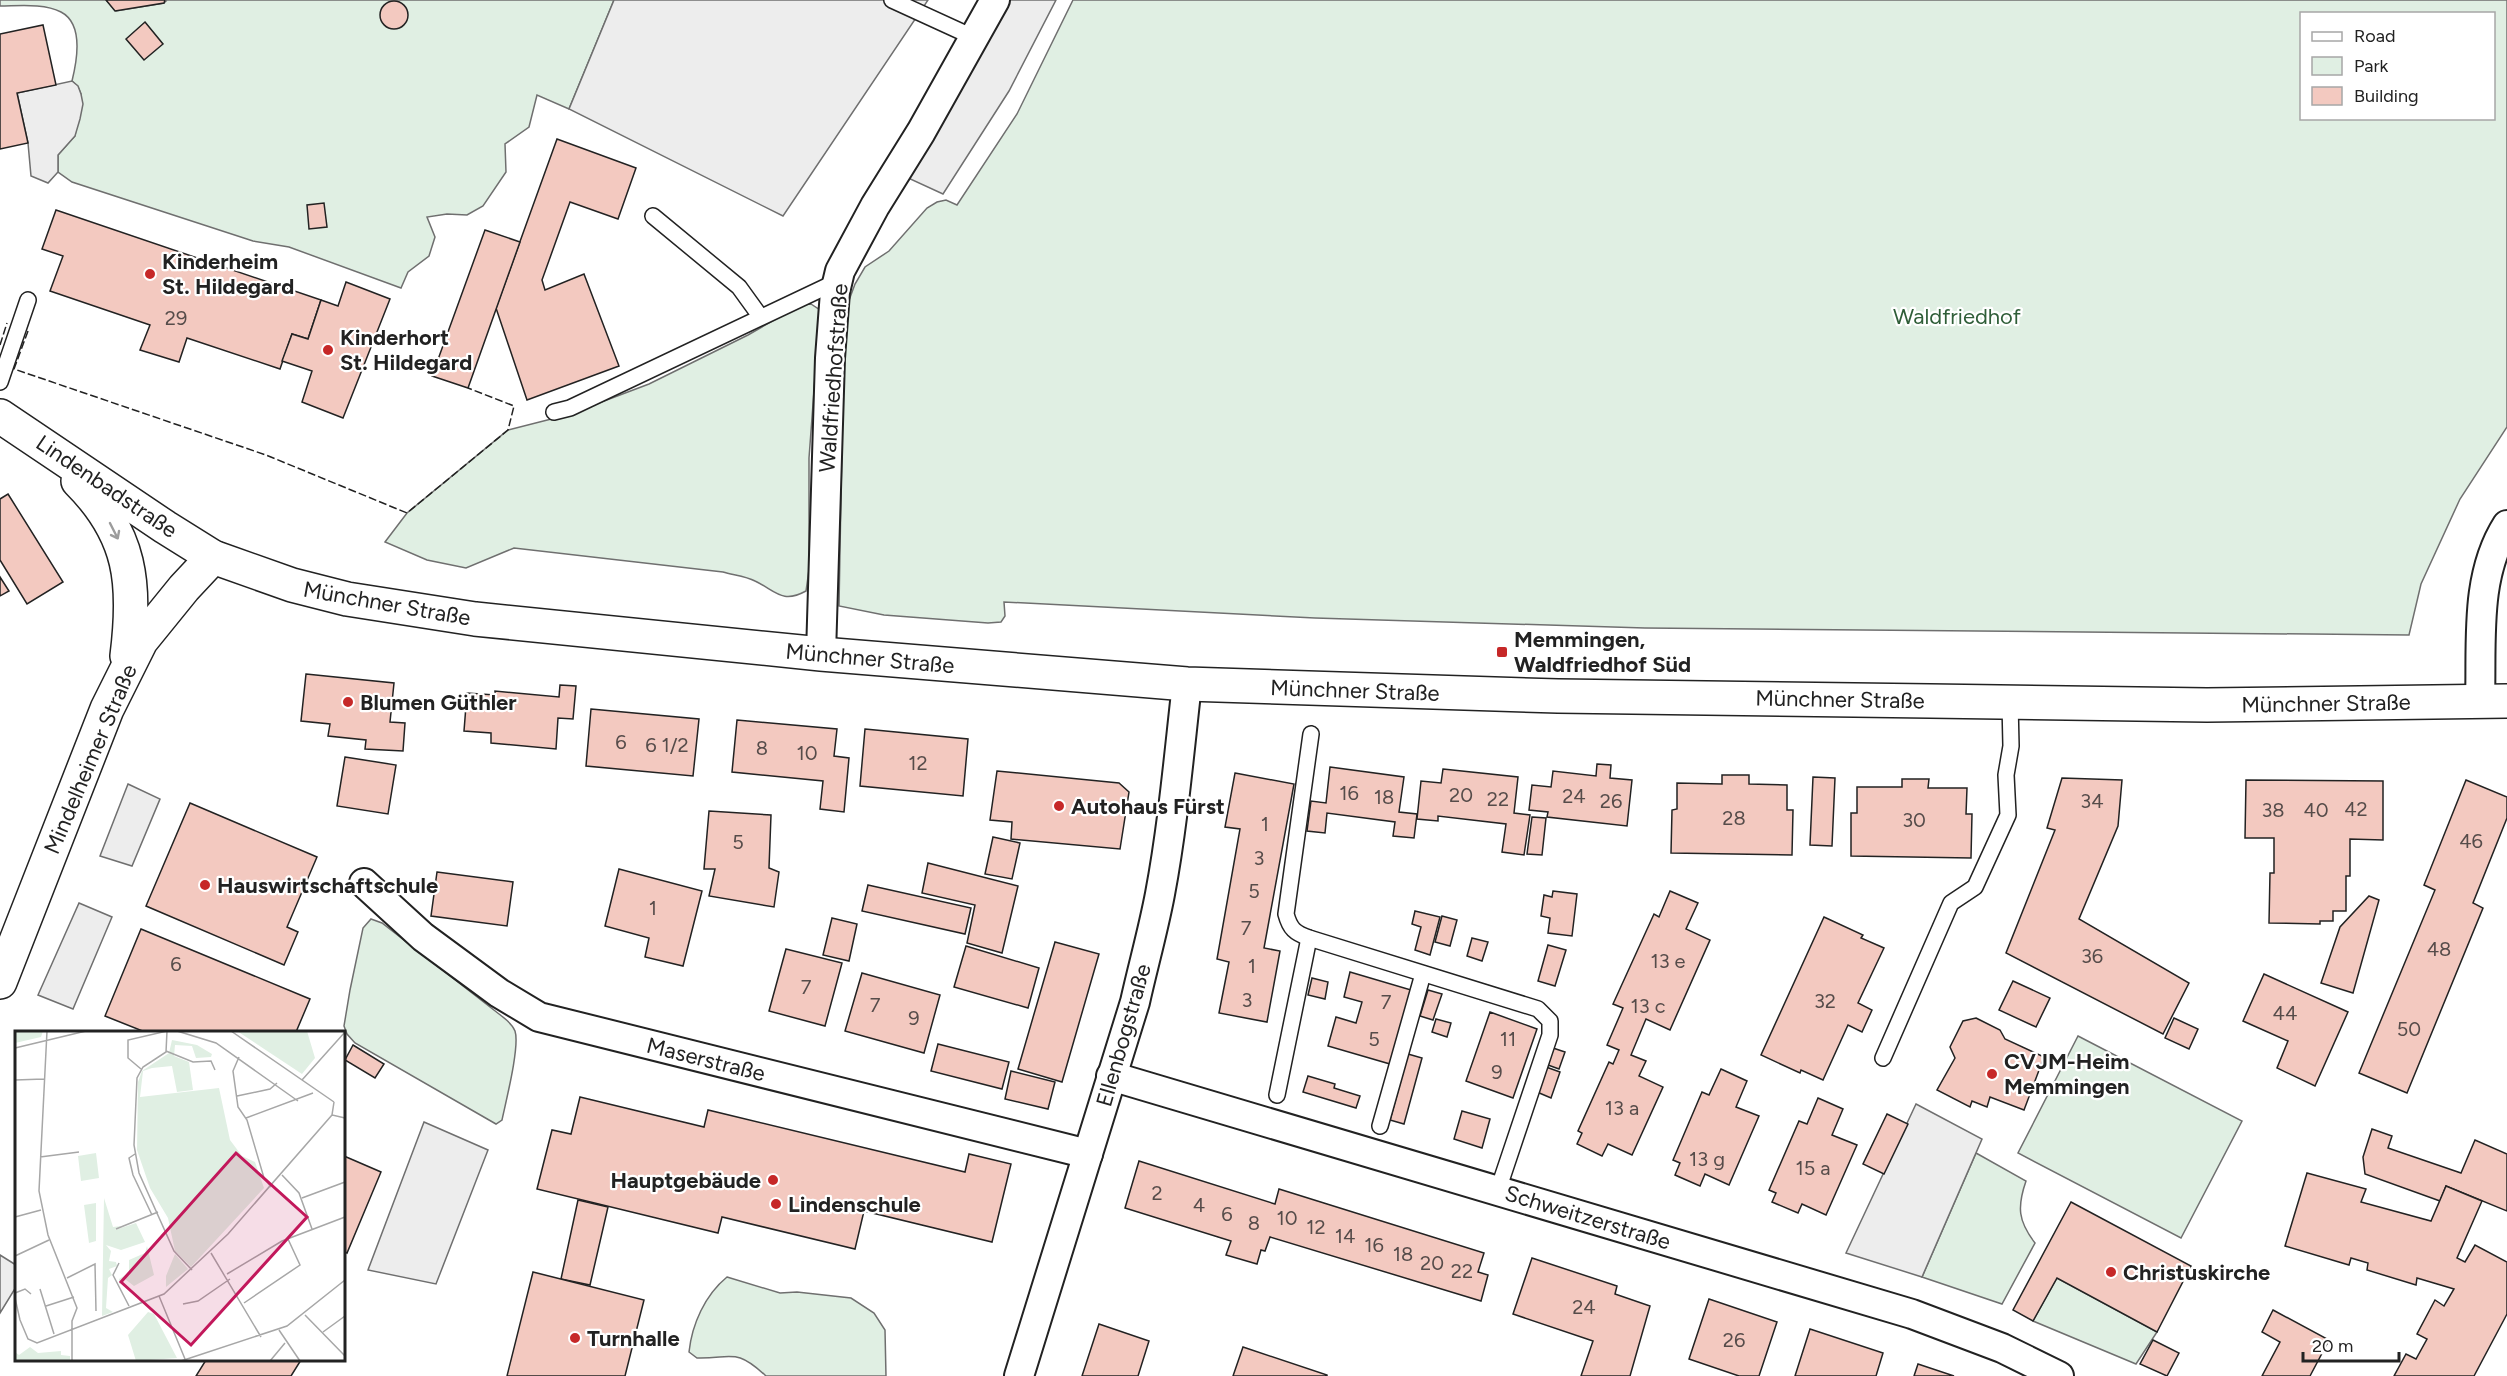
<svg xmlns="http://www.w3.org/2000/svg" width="2507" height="1376" font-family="Figtree,sans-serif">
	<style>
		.green { fill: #e0efe3; stroke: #6f6f6f; stroke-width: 1.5; fill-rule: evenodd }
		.parking { fill: #ededed; stroke: #6f6f6f; stroke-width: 1.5 }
		.building { fill: #f3c9c0; stroke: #222; stroke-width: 1.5 }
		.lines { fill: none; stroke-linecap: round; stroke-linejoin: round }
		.service-casing { stroke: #222; stroke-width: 18 }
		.minor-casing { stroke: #222; stroke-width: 32 }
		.tertiary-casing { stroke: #222; stroke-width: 36 }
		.service { stroke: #fff; stroke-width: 15 }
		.minor { stroke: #fff; stroke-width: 28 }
		.tertiary { stroke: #fff; stroke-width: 33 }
		.fence { stroke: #222; stroke-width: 1.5; stroke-dasharray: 8 3; stroke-linecap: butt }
		.oneway { stroke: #9c9c9c }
		.poi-dot { fill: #c62828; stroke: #fff; stroke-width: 2 }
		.labels { text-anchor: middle; stroke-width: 4.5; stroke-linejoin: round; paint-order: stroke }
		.number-label { font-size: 20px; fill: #564c4a }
		.poi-label { font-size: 22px; font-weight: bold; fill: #222; stroke: #fff; text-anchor: start }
		.park-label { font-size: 22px; fill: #2f5e38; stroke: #fff }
		.street-label { font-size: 22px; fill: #222; stroke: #fff }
		.inset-road { fill: none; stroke: #a7a7a7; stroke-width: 1.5 }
		.view { fill: #c2185b; fill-opacity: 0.15; stroke: #c2185b; stroke-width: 3 }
		.inset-edge { fill: none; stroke: #222; stroke-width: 3 }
	</style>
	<rect width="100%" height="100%" fill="#fff"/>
	<g class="green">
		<path d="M0,0H106L116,11L164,3L167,0H614L569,109L537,95L529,127L505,144L506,172L483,206L467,215L447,214L427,217L435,237L429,256L408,272L401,288L289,247L253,241L72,182L58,172V155L75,136L81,94L78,87L72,81C77,61 84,24 61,12C44,3 18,6 0,6Z"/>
		<path d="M1073,0H2507V427L2460,499L2421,584L2409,635L1645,628L1315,618L1004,602L1005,616L1001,622L988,623L884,615L839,606L843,385L848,303L855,284L865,267L889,251L927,208L937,202L946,200L957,205L1017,114ZM2302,14H2494V118H2302Z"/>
		<path d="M811,304L820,310L809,458V570L806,591C782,604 776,591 755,581C746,576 733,575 723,572L514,548L466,568L427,560L385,542L407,513L508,430L567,415L649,384L748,335L800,305Z"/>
		<path d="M371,919L382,923L499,1014C504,1018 512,1023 515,1031C520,1046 506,1101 502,1120L496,1124L355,1043L347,1034L344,1026L350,990L363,928Z"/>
		<path d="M2078,1036L2242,1121L2181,1238L2018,1153Z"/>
		<path d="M1976,1153L2026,1181C2017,1207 2018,1221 2035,1243L2002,1304L1922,1277Z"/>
		<path d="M727,1277L780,1293L797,1292L851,1298L874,1313L885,1330L886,1376H766C735,1347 732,1359 697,1358L689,1352C692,1324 705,1295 727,1277Z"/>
		<path d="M2057,1278L2157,1332L2136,1364L2033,1321Z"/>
	</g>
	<g class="parking">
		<path d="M614,0H928L783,216L569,109Z"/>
		<path d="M995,0H1056L1009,91L943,194L895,172Z"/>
		<path d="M72,81L78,86L81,94L83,104L80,119L75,136L58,155V172L48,183L31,176L28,143L17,93Z"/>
		<path d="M128,784L160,799L132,866L100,856Z"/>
		<path d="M79,903L112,917L73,1009L38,995Z"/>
		<path d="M1916,1104L1982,1139L1922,1277L1846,1253Z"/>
		<path d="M424,1122L488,1150L436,1284L368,1270Z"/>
		<path d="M0,1255L16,1265V1287L0,1313Z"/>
	</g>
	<g class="building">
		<path d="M106,0H165L164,3L115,11Z"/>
		<circle cx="394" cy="15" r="14"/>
		<path d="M145,22L163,44L144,60L126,39Z"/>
		<path d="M43,25L56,85L17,93L28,143L0,149V34Z"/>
		<path d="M557,139L636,168L618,219L570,202L542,280L545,290L584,274L619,366L527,400L496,308Z"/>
		<path d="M324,203L327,227L309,229L307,205Z"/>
		<path d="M56,210L321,300L308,339L292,334L280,369L187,338L179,362L140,350L150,325L50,291L63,256L42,249Z"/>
		<path d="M485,230L520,242L468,388L432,376Z"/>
		<path d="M346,282L390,299L343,418L302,402L312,371L282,361L292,334L308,339L321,300L338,306Z"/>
		<path d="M8,494L63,582L27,604L0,560V499Z"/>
		<path d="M0,577L9,591L0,596Z"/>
		<path d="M306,674L394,683L390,722L405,723L403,751L365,749L366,740L328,736L330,724L301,721Z"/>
		<path d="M560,685L576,686L573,719L558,718L556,749L491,743V733L464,731L467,693L495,695V691L559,697Z"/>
		<path d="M591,709L699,719L693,776L586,766Z"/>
		<path d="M737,720L837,729L834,756L849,758L844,812L820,809L823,781L732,772Z"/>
		<path d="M865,729L968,739L963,796L860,786Z"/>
		<path d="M345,757L396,765L388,814L337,806Z"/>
		<path d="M1597,764L1611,765L1610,778L1632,780L1627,826L1547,817L1548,812L1529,810L1532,785L1551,787L1553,771L1596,776Z"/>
		<path d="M1330,767L1404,777L1399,812L1417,814L1414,838L1393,836L1395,822L1327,813L1325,833L1307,831L1311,801L1326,803Z"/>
		<path d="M1443,769L1518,777L1514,813L1530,815L1524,855L1502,852L1506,824L1438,816V821L1417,819L1421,781L1441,783Z"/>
		<path d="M997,771L1119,783L1129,792L1120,849L1011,839L1012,822L990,820Z"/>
		<path d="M1235,773L1294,784L1264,948L1280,951L1267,1022L1219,1013L1229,962L1217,959L1240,829L1225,827Z"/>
		<path d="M1722,775H1749V784L1787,785V810H1793L1792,855L1671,853L1672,810L1677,809V783L1722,784Z"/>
		<path d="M1813,777L1835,778L1832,846L1810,845Z"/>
		<path d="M2062,778L2122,780L2118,826L2079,919L2189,983L2163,1034L2006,953L2055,830L2047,828Z"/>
		<path d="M1902,779H1929L1928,788H1967L1966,814H1972L1971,858L1851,856V813H1857V787H1902Z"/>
		<path d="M2246,780L2383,781V840L2350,839V876H2346V911H2333V921H2320V924L2269,923L2270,873H2274V838H2245Z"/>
		<path d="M2466,780L2507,797V818L2473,903L2483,908L2407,1093L2359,1073L2435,890L2424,885Z"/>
		<path d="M190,803L317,857L287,927L298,932L284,965L146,906Z"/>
		<path d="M709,811L771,815L769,868L779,872L774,907L709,896L715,869H704Z"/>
		<path d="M1532,817L1546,818L1542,855L1527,854Z"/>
		<path d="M993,837L1020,843L1012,879L985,874Z"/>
		<path d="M928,863L1018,886L1002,953L967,943L975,905L922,893Z"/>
		<path d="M619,869L702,891L683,966L645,957L649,938L605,926Z"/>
		<path d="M437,872L513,882L507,926L431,916Z"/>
		<path d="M868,885L971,908L965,934L862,911Z"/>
		<path d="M1553,891L1577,894L1572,936L1548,933L1550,918L1541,916L1544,895L1552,897Z"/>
		<path d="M1670,891L1698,903L1686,929L1710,940L1670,1030L1646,1019L1631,1055L1646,1061L1639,1076L1663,1087L1632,1155L1608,1144L1602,1156L1577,1144L1582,1133L1578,1131L1609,1062L1613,1064L1619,1050L1607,1045L1623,1008L1613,1004L1654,914L1659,917Z"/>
		<path d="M2369,896L2379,900L2353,993L2321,983L2340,927Z"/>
		<path d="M1415,911L1440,917L1430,955L1415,950L1421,927L1412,924Z"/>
		<path d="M1442,916L1457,920L1450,946L1435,942Z"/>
		<path d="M1824,917L1863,935L1861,938L1884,948L1858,1003L1872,1010L1862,1032L1848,1025L1823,1080L1801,1070L1800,1073L1761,1055Z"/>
		<path d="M832,918L857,924L849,961L823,955Z"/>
		<path d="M141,929L310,999L296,1032H145L105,1016Z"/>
		<path d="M1472,938L1488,942L1482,961L1467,956Z"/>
		<path d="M1055,942L1099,954L1062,1082L1018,1069Z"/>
		<path d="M1548,945L1566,950L1555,986L1538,981Z"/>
		<path d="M966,946L1039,968L1028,1008L954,987Z"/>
		<path d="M786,949L842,963L825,1026L769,1011Z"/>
		<path d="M1350,972L1411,990L1390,1064L1328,1046L1336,1017L1356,1023L1362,1002L1344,997Z"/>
		<path d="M862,973L940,995L924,1053L845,1031Z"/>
		<path d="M2264,974L2348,1012L2315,1086L2277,1068L2288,1041L2243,1021Z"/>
		<path d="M1312,978L1328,982L1325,999L1308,995Z"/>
		<path d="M2013,981L2050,998L2036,1027L1999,1010Z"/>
		<path d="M1428,990L1442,994L1433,1020L1420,1016Z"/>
		<path d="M1490,1012L1537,1029L1513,1098L1466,1081Z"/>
		<path d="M1976,1018L2000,1030L2005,1039L2044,1057L2024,1110L1990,1097L1987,1107L1972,1101L1970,1107L1937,1090L1955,1058L1950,1047L1963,1021Z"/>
		<path d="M2174,1018L2198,1029L2189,1049L2165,1038Z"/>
		<path d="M1436,1019L1451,1023L1447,1037L1432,1032Z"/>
		<path d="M938,1044L1009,1062L1002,1089L931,1071Z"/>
		<path d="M353,1045L384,1064L375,1078L345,1060Z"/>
		<path d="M1553,1048L1565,1052L1559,1069L1548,1065Z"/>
		<path d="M1408,1054L1422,1058L1404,1124L1390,1120Z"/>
		<path d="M1546,1067L1560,1072L1551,1098L1537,1092Z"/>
		<path d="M1721,1069L1747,1081L1736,1107L1759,1116L1729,1185L1705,1174L1700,1186L1675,1175L1680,1163L1673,1160L1702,1092L1709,1095Z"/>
		<path d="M1011,1071L1055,1082L1048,1109L1005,1099Z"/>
		<path d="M1308,1076L1335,1084L1334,1088L1360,1096L1356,1108L1303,1092Z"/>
		<path d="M580,1097L704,1127L708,1110L965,1172L969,1154L1011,1164L992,1242L864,1211L855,1249L722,1217L718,1233L537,1189L552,1130L571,1134Z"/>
		<path d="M1818,1098L1843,1109L1832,1135L1857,1145L1826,1215L1802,1204L1798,1213L1772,1202L1776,1193L1769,1190L1799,1121L1807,1124Z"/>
		<path d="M1462,1111L1490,1119L1482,1148L1454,1139Z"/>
		<path d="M1887,1114L1908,1124L1884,1174L1863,1164Z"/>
		<path d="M2372,1129L2392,1136L2388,1148L2461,1173L2475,1140L2507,1154V1211L2446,1186L2440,1201L2365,1174L2363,1157Z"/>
		<path d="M344,1156L381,1172L347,1253L344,1251Z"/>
		<path d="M1139,1161L1275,1204L1279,1189L1484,1253L1478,1272L1488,1275L1481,1301L1270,1237L1265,1251L1261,1250L1257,1264L1226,1255L1231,1241L1125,1208Z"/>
		<path d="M2307,1173L2366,1189L2361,1202L2431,1221L2446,1186L2482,1201L2457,1258L2465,1262L2475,1245L2507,1262V1314L2474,1376H2394L2406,1354L2416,1359L2427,1339L2417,1334L2435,1300L2444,1306L2454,1289L2417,1278L2416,1285L2367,1270L2368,1263L2351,1258L2349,1265L2285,1246Z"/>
		<path d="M578,1200L608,1207L590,1285L561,1279Z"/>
		<path d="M2071,1202L2191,1266L2157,1332L2057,1278L2033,1321L2013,1310Z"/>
		<path d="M1532,1258L1617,1286L1615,1294L1650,1306L1630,1376H1581L1593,1341L1513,1314Z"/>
		<path d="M533,1272L644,1300L625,1376H507Z"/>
		<path d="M1709,1299L1777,1322L1759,1376H1739L1689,1359Z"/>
		<path d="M2273,1310L2329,1340L2310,1376H2262L2280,1342L2262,1332Z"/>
		<path d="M1099,1324L1149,1341L1138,1376H1082Z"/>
		<path d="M1810,1329L1883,1353L1876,1376H1795Z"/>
		<path d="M2153,1340L2179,1353L2167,1376L2140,1364Z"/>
		<path d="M1243,1347L1327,1375V1376H1233Z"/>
		<path d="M206,1360H301L291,1376H196Z"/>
		<path d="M1918,1364L1954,1376H1914Z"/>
	</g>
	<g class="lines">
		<g class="service-casing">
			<g id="service">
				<path d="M892,0L975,38"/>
				<path d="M653,216L739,287L760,316"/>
				<path d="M0,382L28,300"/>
				<path d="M554,412L570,408L838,281"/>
				<path d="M1311,734L1286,914C1290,929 1295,933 1309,938L1538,1009L1550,1021V1035L1498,1190"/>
				<path d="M1883,1058L1951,903L1975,887L2008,815L2006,775L2011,746L2010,702"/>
				<path d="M1277,1095L1309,938"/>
				<path d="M1380,1126L1423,974"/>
			</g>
		</g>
		<g class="minor-casing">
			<g id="minor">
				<path d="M821,654L830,358L835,292L840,271L875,206L921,132L995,0"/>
				<path d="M2480,702C2482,643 2474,577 2507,525"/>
				<path d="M364,883L423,937L499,993L539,1017L1088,1154"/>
				<path d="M1111,1076L1912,1314L2002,1348L2059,1376"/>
				<path d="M1019,1376L1135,1002C1143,966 1153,931 1160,894C1173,825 1179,754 1187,684"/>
			</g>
		</g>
		<g class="tertiary-casing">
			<g id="tertiary">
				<path d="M0,416L165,527L213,557L292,585L347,599L475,619L821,654L1187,684L1558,696L1930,701L2207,705L2507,701"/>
				<path d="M78,481C132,535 136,584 127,656"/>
				<path d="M0,982L107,709L141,641L184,588L213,557"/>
			</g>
		</g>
		<use href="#service" class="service"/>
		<use href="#minor" class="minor"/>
		<use href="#tertiary" class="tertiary"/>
		<g class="fence">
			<path d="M28,331L14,369L266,455L407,513L508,430L514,406L468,388"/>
			<path d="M0,345L7,323"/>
		</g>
	</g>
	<defs><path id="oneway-shaft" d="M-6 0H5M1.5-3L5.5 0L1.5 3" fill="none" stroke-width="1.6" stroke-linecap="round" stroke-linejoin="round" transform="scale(1.5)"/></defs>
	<use class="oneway" href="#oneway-shaft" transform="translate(114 531) rotate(63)"/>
	<g class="poi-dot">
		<circle cx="150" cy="274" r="6"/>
		<circle cx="328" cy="350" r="6"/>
		<rect x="1496" y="646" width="12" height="12" rx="3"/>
		<circle cx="348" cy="702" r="6"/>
		<circle cx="1059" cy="806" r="6"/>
		<circle cx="205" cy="885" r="6"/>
		<circle cx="1992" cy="1074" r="6"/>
		<circle cx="773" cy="1180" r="6"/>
		<circle cx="776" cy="1204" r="6"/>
		<circle cx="2111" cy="1272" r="6"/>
		<circle cx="575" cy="1338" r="6"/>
	</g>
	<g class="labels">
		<g class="number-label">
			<text x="176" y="325">29</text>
			<text x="621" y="749">6</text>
			<text x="667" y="752">6 1/2</text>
			<text x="762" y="755">8</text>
			<text x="807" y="760">10</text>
			<text x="918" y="770">12</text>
			<text x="1349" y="800">16</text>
			<text x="1461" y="802">20</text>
			<text x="1574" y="803">24</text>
			<text x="1384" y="804">18</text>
			<text x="1498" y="806">22</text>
			<text x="1611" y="808">26</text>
			<text x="2092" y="808">34</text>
			<text x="2356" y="816">42</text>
			<text x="2273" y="817">38</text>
			<text x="2316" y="817">40</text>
			<text x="1734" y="825">28</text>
			<text x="1914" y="827">30</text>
			<text x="1265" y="831">1</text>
			<text x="2471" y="848">46</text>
			<text x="738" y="849">5</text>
			<text x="1259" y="865">3</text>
			<text x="1254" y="898">5</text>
			<text x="653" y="915">1</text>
			<text x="1246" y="935">7</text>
			<text x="2439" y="956">48</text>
			<text x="2092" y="963">36</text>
			<text x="1668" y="968">13 e</text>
			<text x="176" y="971">6</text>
			<text x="1252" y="973">1</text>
			<text x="806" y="994">7</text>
			<text x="1247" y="1007">3</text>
			<text x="1825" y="1008">32</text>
			<text x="1386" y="1009">7</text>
			<text x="875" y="1012">7</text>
			<text x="1648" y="1013">13 c</text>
			<text x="2285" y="1020">44</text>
			<text x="914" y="1025">9</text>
			<text x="2409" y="1036">50</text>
			<text x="1374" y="1046">5</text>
			<text x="1508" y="1046">11</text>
			<text x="1497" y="1079">9</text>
			<text x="1622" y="1115">13 a</text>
			<text x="1707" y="1166">13 g</text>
			<text x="1813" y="1175">15 a</text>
			<text x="1157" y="1200">2</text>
			<text x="1199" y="1212">4</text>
			<text x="1227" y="1221">6</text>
			<text x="1287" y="1225">10</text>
			<text x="1254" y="1230">8</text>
			<text x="1316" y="1234">12</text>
			<text x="1345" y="1243">14</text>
			<text x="1374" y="1252">16</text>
			<text x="1403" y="1261">18</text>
			<text x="1432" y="1270">20</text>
			<text x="1462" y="1278">22</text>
			<text x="1584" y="1314">24</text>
			<text x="1734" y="1347">26</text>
		</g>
		<g class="poi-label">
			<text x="162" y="269">Kinderheim<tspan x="162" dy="25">St. Hildegard</tspan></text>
			<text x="340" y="345">Kinderhort<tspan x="340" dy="25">St. Hildegard</tspan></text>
			<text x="1514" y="647">Memmingen,<tspan x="1514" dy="25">Waldfriedhof Süd</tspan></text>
			<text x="360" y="710">Blumen Güthler</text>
			<text x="1071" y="814">Autohaus Fürst</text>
			<text x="217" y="893">Hauswirtschaftschule</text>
			<text x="2004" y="1069">CVJM-Heim<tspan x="2004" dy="25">Memmingen</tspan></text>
			<text x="761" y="1188" text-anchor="end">Hauptgebäude</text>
			<text x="788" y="1212">Lindenschule</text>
			<text x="2123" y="1280">Christuskirche</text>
			<text x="587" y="1346">Turnhalle</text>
		</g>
		<g class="park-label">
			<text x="1957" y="324">Waldfriedhof</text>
		</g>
		<g class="street-label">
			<text transform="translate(833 378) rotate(-86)" y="8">Waldfriedhofstraße</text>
			<text transform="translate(107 486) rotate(34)" y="8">Lindenbadstraße</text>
			<text transform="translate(387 603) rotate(10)" y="8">Münchner Straße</text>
			<text transform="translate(870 658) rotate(5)" y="8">Münchner Straße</text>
			<text transform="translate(1355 690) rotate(2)" y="8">Münchner Straße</text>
			<text transform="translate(1840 699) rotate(1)" y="8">Münchner Straße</text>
			<text transform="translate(2326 703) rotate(-1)" y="8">Münchner Straße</text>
			<text transform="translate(90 759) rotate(-67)" y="8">Mindelheimer Straße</text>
			<text transform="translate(1123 1035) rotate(-74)" y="8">Ellenbogstraße</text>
			<text transform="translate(706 1059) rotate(14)" y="8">Maserstraße</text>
			<text transform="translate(1588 1217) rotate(17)" y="8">Schweitzerstraße</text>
		</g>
	</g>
	<g transform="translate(15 1031)">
		<rect width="330" height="330" fill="#fff"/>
		<path d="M0,0H28L26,6L0,12ZM222,0H292L300,27L287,43ZM157,9L182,14L197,23L196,26L181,27L177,15L160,14L159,25L174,31L178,59L162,61L157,35L137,37L128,40L125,66L204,57L215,109L227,125L240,131L249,157L176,236L160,220L153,187L135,157L122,119L123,51L127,40L154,22ZM81,122L84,147L66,150L63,125ZM89,167L98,196L106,195L100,199L121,192L130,211L106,219L91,214L96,220L94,230L101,231L102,235L94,238L97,244L93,247L91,277L98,281L87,285ZM81,172V210L74,212L69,174ZM132,215L139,244L119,255L110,248L104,253V248L114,242V229L130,222ZM160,223L173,238L151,256V245ZM133,281L139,283L162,327L121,330L113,304ZM15,316L23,322L46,320V324L55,325V330H0V321L4,324Z" fill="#e0efe3"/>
		<path class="inset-road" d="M32,0L24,160L33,204L62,277L57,290V330M152,0L151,21L128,36L122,47L119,114L124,142L159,220L177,239M162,0L201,12L283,70M216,0L319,71M0,17L71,0M151,20L178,31L196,30L200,39M224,26L218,40L223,76L232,89L249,147L256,156M126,38L113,27V9L152,0M0,49L29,48M287,49L330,1M222,65L255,58L262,52M319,71L317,84L330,87M231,87L298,62M120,123L114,127L118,144L137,184M25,126L64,121M267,144L284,162L297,198M287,167L330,151M0,186L26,179M101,198L143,181M196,222L246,306M0,225L34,209M104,232L98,244L114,275M212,243L267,210L330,186M52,247L80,233L81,280M25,258L39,303M0,262L10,258L16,263M144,265L170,328M0,267L5,289M229,272L285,234L273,208M168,273L183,270L215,248M31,275L59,266M290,284L330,325M5,289L13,308L22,312L149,263L213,203L317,84M264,299L285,330M308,301L330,285M166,330L272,295L330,249M255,330L270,312"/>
		<path class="view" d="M221,122L292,186L176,314L106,251Z"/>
		<rect width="330" height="330" class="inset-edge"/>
	</g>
	<rect x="2300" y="12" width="195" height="108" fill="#ffffff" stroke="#a7a7a7" stroke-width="1.5"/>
	<rect x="2312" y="32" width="30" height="9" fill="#ffffff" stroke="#a7a7a7" stroke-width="1.5"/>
	<text x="2354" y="42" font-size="18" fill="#222222">Road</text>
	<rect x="2312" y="57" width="30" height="18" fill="#e0efe3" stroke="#a7a7a7" stroke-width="1.5"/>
	<text x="2354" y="72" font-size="18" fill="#222222">Park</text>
	<rect x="2312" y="87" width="30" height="18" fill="#f3c9c0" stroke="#a7a7a7" stroke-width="1.5"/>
	<text x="2354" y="102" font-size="18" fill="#222222">Building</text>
	<path d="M2303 1352v9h96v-9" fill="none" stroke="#222222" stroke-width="3"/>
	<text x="2312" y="1352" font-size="18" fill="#222222" stroke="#ffffff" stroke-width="4.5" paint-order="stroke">20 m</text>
</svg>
